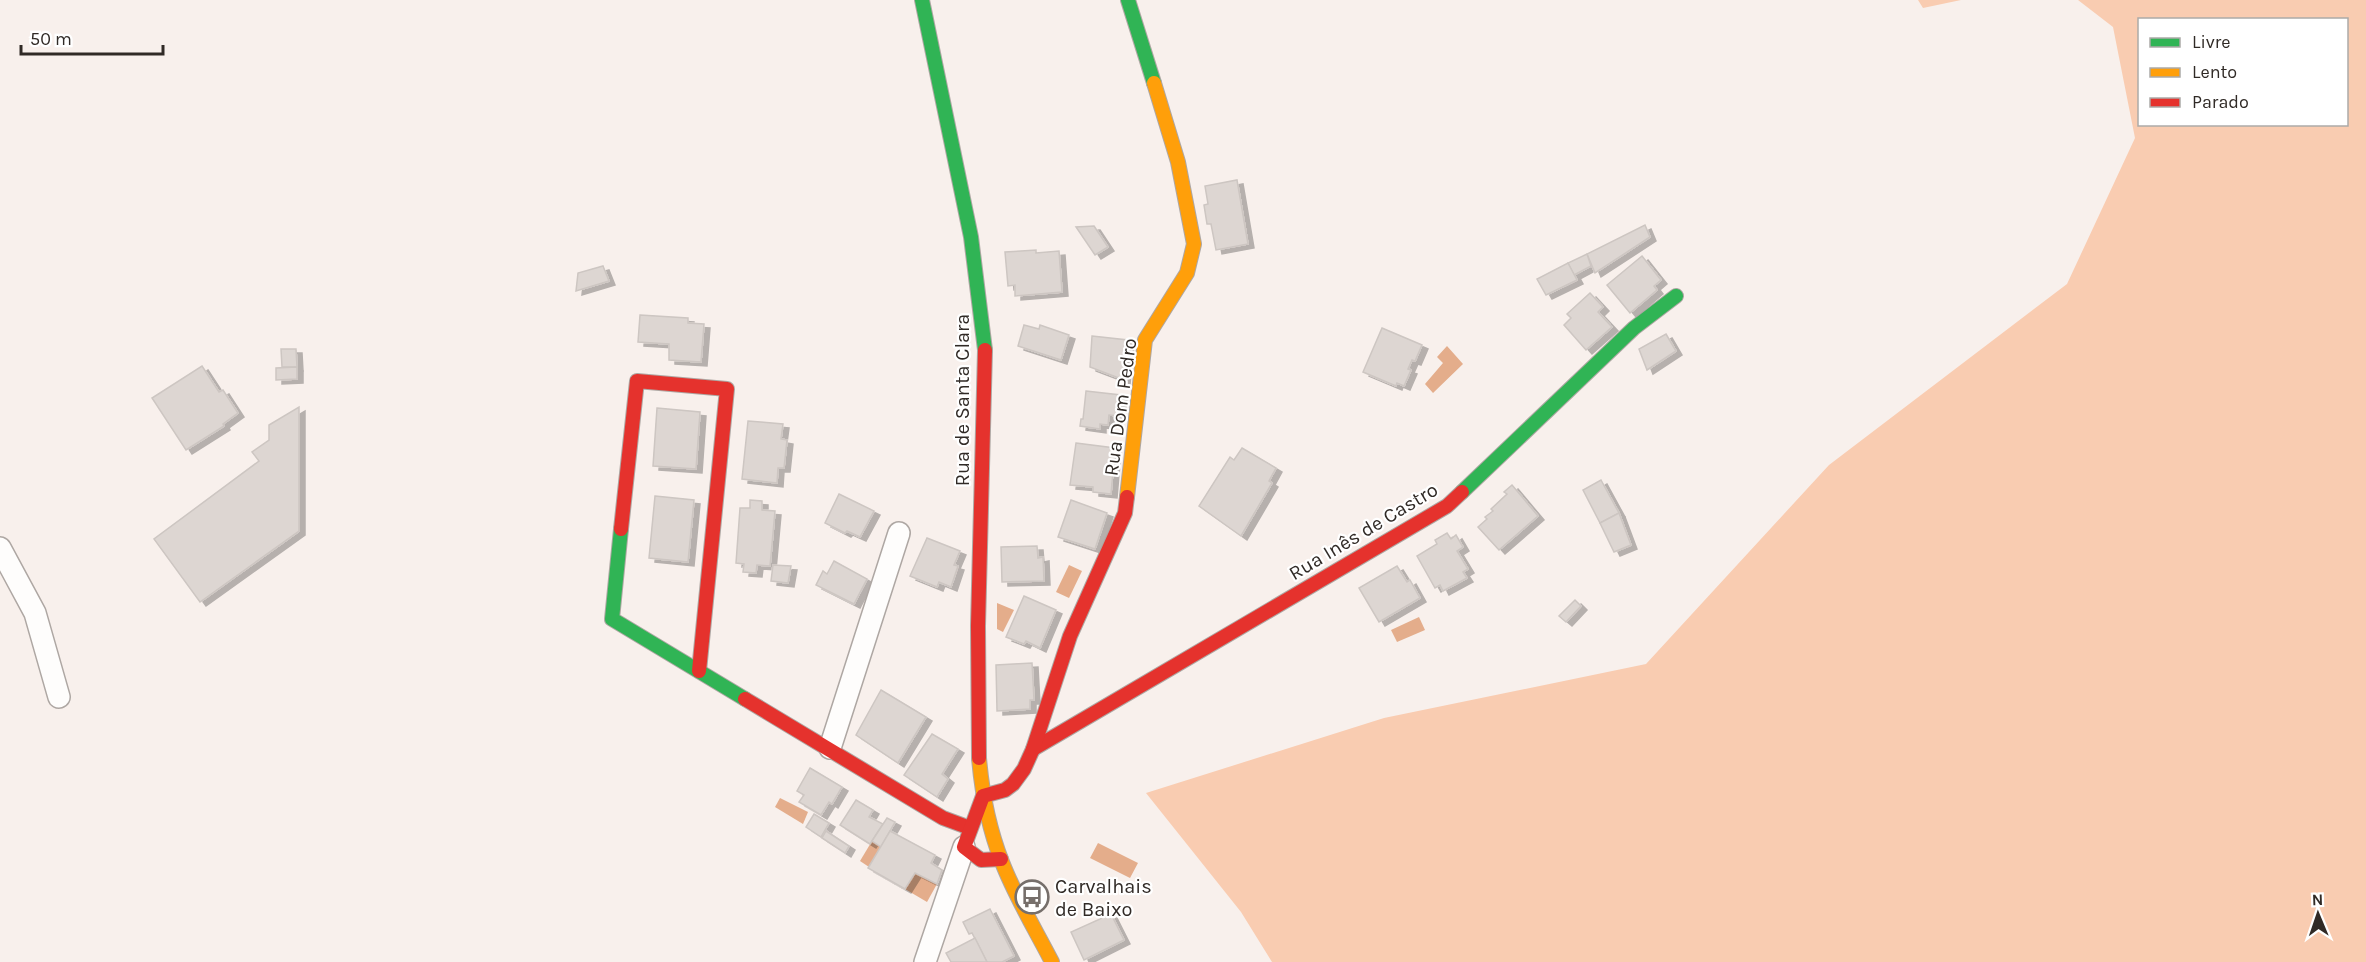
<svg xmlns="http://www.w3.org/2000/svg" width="2366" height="962" font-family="Karla,sans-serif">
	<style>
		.green { fill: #f9ccb1; fill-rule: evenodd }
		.water { fill: #e4ad8b }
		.building { fill: #ddd6d2; stroke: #cdc6c2; stroke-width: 1.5; filter: url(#shadow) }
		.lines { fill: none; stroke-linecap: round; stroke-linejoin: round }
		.street-casing { stroke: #aea7a3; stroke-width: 24 }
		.fast-casing { stroke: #aea7a3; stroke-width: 16 }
		.slow-casing { stroke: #aea7a3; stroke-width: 16 }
		.jam-casing { stroke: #aea7a3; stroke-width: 16 }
		.street { stroke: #fefdfc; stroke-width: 21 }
		.fast { stroke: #30b455; stroke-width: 14 }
		.slow { stroke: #ff9f0a; stroke-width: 14 }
		.jam { stroke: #e5322d; stroke-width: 14 }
		.labels { text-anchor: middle; stroke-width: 4.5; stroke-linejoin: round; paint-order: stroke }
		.street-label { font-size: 20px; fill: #302a26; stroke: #fff }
		.poi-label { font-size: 20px; fill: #302a26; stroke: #fff; text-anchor: start }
	</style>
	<defs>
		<filter id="shadow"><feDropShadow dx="6" dy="4" stdDeviation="0" flood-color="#0004"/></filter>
	</defs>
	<rect width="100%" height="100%" fill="#f8f0ec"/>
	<g class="green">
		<path d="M1918,0H1961L1923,8Z"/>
		<path d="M2078,0H2366V962H1272L1241,912L1146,793L1384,718L1646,664L1829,465L2067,284L2135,138L2113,27ZM2140,20H2346V124H2140Z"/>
	</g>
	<g class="water">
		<path d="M1447,346L1463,364L1433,393L1425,384L1443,363L1437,357Z"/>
		<path d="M1069,565L1082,571L1069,598L1056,592Z"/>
		<path d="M997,603L1014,610L1003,632L997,629Z"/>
		<path d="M1419,617L1425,630L1397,642L1391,630Z"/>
		<path d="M780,798L808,812L803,824L775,807Z"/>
		<path d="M872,841L881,847L869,867L860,861Z"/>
		<path d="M1098,843L1138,863L1130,878L1090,858Z"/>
		<path d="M915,873L937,884L927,902L905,889Z"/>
	</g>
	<g class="building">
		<path d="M1237,180L1248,244L1216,250L1211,224H1207L1204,205L1208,204L1205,186Z"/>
		<path d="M1645,225L1650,237L1595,273L1587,254Z"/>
		<path d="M1094,226L1108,247L1095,255L1076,227Z"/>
		<path d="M1036,250V253L1059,251L1062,292L1015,296V285L1008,286L1005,252Z"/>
		<path d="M1587,254L1591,266L1574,275L1568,263Z"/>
		<path d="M1642,256L1661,280L1654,286L1657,290L1630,313L1607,285Z"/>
		<path d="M1568,263L1577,280L1546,295L1537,279Z"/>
		<path d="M603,266L609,281L576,291L578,273Z"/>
		<path d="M1590,293L1603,307L1598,312L1612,327L1586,350L1564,325L1571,318L1567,314Z"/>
		<path d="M640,315L688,318V323L704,324L701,362L669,360V344L638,342Z"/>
		<path d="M1024,325L1039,329L1040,325L1069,335L1061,360L1018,346Z"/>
		<path d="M1382,328L1422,345L1415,361L1412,360L1408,369L1411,370L1404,386L1397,383L1396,386L1363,372Z"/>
		<path d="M1666,334L1676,351L1647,370L1639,349Z"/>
		<path d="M1092,336L1128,340L1124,380L1090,367Z"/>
		<path d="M281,349H296L297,367H282Z"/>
		<path d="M202,366L219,392L223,390L238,413L223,424L224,426L186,450L152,398Z"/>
		<path d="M297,367V379L276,380V368Z"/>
		<path d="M1086,391L1121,395L1119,416L1109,415L1108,425L1100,424V429L1080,426L1081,419H1083Z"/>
		<path d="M299,407V531L200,602L154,539L259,461L252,452L269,440V425Z"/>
		<path d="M657,408L700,412L696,469L653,466Z"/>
		<path d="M748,421L783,424L781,439L787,440L784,468H778L777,483L742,479Z"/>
		<path d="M1076,443L1115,448L1111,494L1093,492V487L1070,485Z"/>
		<path d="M1242,448L1276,468L1269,481L1272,483L1241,536L1199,506L1230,457L1234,460Z"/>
		<path d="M1601,480L1619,513L1600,523L1583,490Z"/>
		<path d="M1512,485L1538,516L1499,550L1478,527L1487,519L1485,517L1493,511L1491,509L1507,494L1504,492Z"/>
		<path d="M839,494L874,511L860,537L847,531L845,533L825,523Z"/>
		<path d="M655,496L694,500L688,562L649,558Z"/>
		<path d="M750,500L762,501V510L775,511L770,566L757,565L756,573L743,572L744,564L736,563L740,508H750Z"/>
		<path d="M1071,500L1107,513L1095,549L1058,537Z"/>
		<path d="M1619,513L1631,545L1614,552L1600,523Z"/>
		<path d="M1447,533L1451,539L1456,535L1463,547L1457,551L1468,569L1463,572L1467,578L1443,591L1440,585L1435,588L1417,556L1437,544L1435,540Z"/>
		<path d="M927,538L960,551L954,565L958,566L951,587L939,582L937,587L910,576Z"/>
		<path d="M1037,546L1038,558L1043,557L1044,581L1002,582L1001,547Z"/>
		<path d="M834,561L867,579L854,604L816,585L823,571L827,574Z"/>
		<path d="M773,565L791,566L788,583L771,581Z"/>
		<path d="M1397,566L1407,582L1410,580L1420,598L1379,622L1359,588Z"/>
		<path d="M1024,596L1056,610L1040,648L1026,641L1024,644L1006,637Z"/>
		<path d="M1575,600L1581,606L1566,622L1559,616Z"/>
		<path d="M1032,663L1034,700H1030V709L997,711L996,665Z"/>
		<path d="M881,690L926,717L898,763L856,735Z"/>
		<path d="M932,734L958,749L942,774L948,779L937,797L904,775Z"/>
		<path d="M810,768L842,787L832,804L829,802L821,815L799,802L804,795L797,791Z"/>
		<path d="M856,800L873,810L869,817L883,824L870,844L840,825Z"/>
		<path d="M814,814L829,823L821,837L806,827Z"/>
		<path d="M887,818L895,822L881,847L872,841Z"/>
		<path d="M826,831L849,846L845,853L822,838Z"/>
		<path d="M890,831L935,855L931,863L942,870L937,884L915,873L905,889L868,868Z"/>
		<path d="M990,909L1014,956L1002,962H987L972,933L969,934L963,922Z"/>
		<path d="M1111,914L1124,940L1084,960L1071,932Z"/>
		<path d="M975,938L987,962H951L946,953Z"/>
	</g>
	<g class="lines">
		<g class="street-casing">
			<g id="street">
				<path d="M0,548L35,613L59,697"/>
				<path d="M830,748L899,533"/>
				<path d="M925,962L964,847"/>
			</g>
		</g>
		<g class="fast-casing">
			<g id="fast">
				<path d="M922,0L971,237L985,350"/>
				<path d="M1128,0L1154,83"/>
				<path d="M1462,492L1634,328L1676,296"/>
				<path d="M621,529L612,619L745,699"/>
			</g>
		</g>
		<g class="slow-casing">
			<g id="slow">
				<path d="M1127,497L1145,340L1187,273L1194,244L1178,162L1154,83"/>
				<path d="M979,758C982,793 989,829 1002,862C1015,896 1035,929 1052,962"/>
			</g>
		</g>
		<g class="jam-casing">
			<g id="jam">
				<path d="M621,529L637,381L727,389L699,671"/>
				<path d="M745,699L943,818L970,828"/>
				<path d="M1033,749L1447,506L1462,492"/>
				<path d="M979,758L978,626L985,350"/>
				<path d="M1001,859L981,860L964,847L983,796L1005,790L1013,784L1024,769L1033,749L1070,636L1125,513L1127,497"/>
			</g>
		</g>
		<use href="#street" class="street"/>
		<use href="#fast" class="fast"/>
		<use href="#slow" class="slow"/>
		<use href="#jam" class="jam"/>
	</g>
	<defs>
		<g id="bus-ring" transform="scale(1.725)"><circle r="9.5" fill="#fff" stroke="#766f6b" stroke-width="1.5"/><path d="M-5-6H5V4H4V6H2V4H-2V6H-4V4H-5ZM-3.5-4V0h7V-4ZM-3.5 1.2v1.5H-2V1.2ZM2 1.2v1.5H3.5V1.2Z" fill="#766f6b"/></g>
	</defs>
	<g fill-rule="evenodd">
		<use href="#bus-ring" x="1032" y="897"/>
	</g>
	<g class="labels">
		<g class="street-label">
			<text transform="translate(962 400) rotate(-90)" y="7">Rua de Santa Clara</text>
			<text transform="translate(1120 407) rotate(-82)" y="7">Rua Dom Pedro</text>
			<text transform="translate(1363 531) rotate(-31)" y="7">Rua Inês de Castro</text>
		</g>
		<g class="poi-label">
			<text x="1055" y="893">Carvalhais<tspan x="1055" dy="23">de Baixo</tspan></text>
		</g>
	</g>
	<rect x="2138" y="18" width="210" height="108" fill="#ffffff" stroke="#acaaa8" stroke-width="1.5"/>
	<rect x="2150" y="38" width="30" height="9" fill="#30b455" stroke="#acaaa8" stroke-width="1.5"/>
	<text x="2192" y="48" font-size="18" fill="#302a26">Livre</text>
	<rect x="2150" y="68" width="30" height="9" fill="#ff9f0a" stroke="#acaaa8" stroke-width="1.5"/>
	<text x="2192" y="78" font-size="18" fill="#302a26">Lento</text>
	<rect x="2150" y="98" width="30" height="9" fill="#e5322d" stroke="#acaaa8" stroke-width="1.5"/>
	<text x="2192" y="108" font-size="18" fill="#302a26">Parado</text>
	<g transform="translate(2318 914) rotate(358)" stroke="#ffffff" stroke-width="4.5" paint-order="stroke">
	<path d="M0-4.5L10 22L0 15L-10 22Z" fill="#302a26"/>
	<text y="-9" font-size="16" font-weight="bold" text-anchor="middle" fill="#302a26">N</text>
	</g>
	<path d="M21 45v9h142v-9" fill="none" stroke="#302a26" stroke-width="3"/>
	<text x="30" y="45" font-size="18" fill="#302a26" stroke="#ffffff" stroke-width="4.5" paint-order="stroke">50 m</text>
</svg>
